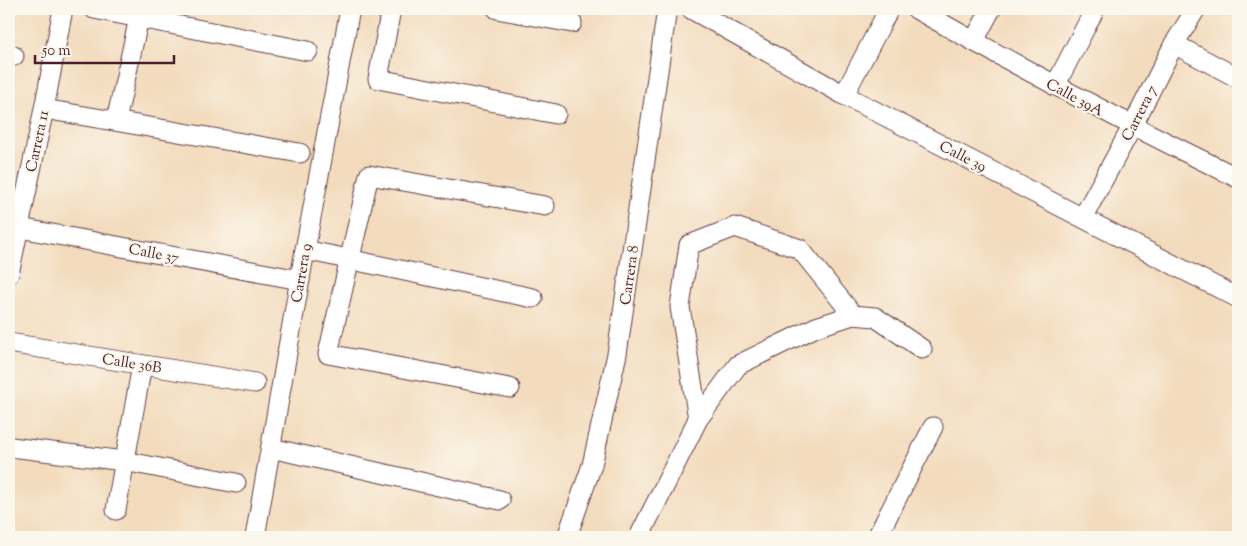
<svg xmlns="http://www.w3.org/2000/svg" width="1247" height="546" font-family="'Sorts Mill Goudy',serif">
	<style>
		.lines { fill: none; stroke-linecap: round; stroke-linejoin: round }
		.minor-casing { stroke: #633b41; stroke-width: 21 }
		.minor { stroke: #fff; stroke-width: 19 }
		.labels { text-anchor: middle; stroke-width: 4.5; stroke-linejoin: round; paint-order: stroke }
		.street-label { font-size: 15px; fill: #4a1f2b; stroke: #fbf7ec }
	</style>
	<rect width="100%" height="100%" fill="#fbf7ec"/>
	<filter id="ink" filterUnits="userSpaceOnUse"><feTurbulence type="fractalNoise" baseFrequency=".02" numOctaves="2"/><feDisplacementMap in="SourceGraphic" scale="10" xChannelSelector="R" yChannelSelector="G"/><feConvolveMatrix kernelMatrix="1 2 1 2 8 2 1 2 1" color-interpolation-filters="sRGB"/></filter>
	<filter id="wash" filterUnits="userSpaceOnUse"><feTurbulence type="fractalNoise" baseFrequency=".0096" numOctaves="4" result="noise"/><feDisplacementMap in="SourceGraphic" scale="20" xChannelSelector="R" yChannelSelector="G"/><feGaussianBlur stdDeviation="1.12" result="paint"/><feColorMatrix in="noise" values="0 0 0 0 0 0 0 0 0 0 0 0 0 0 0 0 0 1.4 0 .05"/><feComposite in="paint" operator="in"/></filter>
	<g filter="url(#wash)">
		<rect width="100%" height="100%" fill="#f3dcbe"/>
	</g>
	<g filter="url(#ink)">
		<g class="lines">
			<g class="minor-casing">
				<g id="minor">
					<path d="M94,9L308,51"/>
					<path d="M391,9L378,79L556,114"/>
					<path d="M497,9L572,23"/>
					<path d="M691,9L844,95L1238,298"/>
					<path d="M916,9C1022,69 1129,125 1238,178"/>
					<path d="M974,41L991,9"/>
					<path d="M1174,44L1238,78"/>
					<path d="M9,55L14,56"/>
					<path d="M1055,86L1095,9"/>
					<path d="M844,95L889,9"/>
					<path d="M44,109L300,153"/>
					<path d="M116,121L139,18"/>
					<path d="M1083,217L1132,127L1174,44L1196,9"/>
					<path d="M9,226L300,280"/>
					<path d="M305,250L533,298"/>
					<path d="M9,274L44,109L63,9"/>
					<path d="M9,343L255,383"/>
					<path d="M510,388L328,354L369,175L545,206"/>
					<path d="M698,419L680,307L689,245L735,227L800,249L853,315"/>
					<path d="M11,447L124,461L236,483"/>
					<path d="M271,448L500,500"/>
					<path d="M116,510L142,365"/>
					<path d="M255,537L305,250L350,9"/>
					<path d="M567,537L592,465L617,354L667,9"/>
					<path d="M639,537L698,419L738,365L816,327L853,315L875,317L922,349"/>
					<path d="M877,537L933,427"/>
				</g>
			</g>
			<use href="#minor" class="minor"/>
		</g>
	</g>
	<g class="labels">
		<g class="street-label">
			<text transform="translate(1075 97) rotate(28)" y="5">Calle 39A</text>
			<text transform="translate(1139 113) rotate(-63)" y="5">Carrera 7</text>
			<text transform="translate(37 141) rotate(-78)" y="5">Carrera 11</text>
			<text transform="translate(963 156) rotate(27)" y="5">Calle 39</text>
			<text transform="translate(154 253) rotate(11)" y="5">Calle 37</text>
			<text transform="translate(301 273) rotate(-80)" y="5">Carrera 9</text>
			<text transform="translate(629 275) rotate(-82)" y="5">Carrera 8</text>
			<text transform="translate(132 363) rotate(9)" y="5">Calle 36B</text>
		</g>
	</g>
	<rect width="1247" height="546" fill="none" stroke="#fbf7ec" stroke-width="30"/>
	<path d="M35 55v8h139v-8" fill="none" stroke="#4a1f2b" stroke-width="2.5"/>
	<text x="42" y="55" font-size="15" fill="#4a1f2b" stroke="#fbf7ec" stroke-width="4" paint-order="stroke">50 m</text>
</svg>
